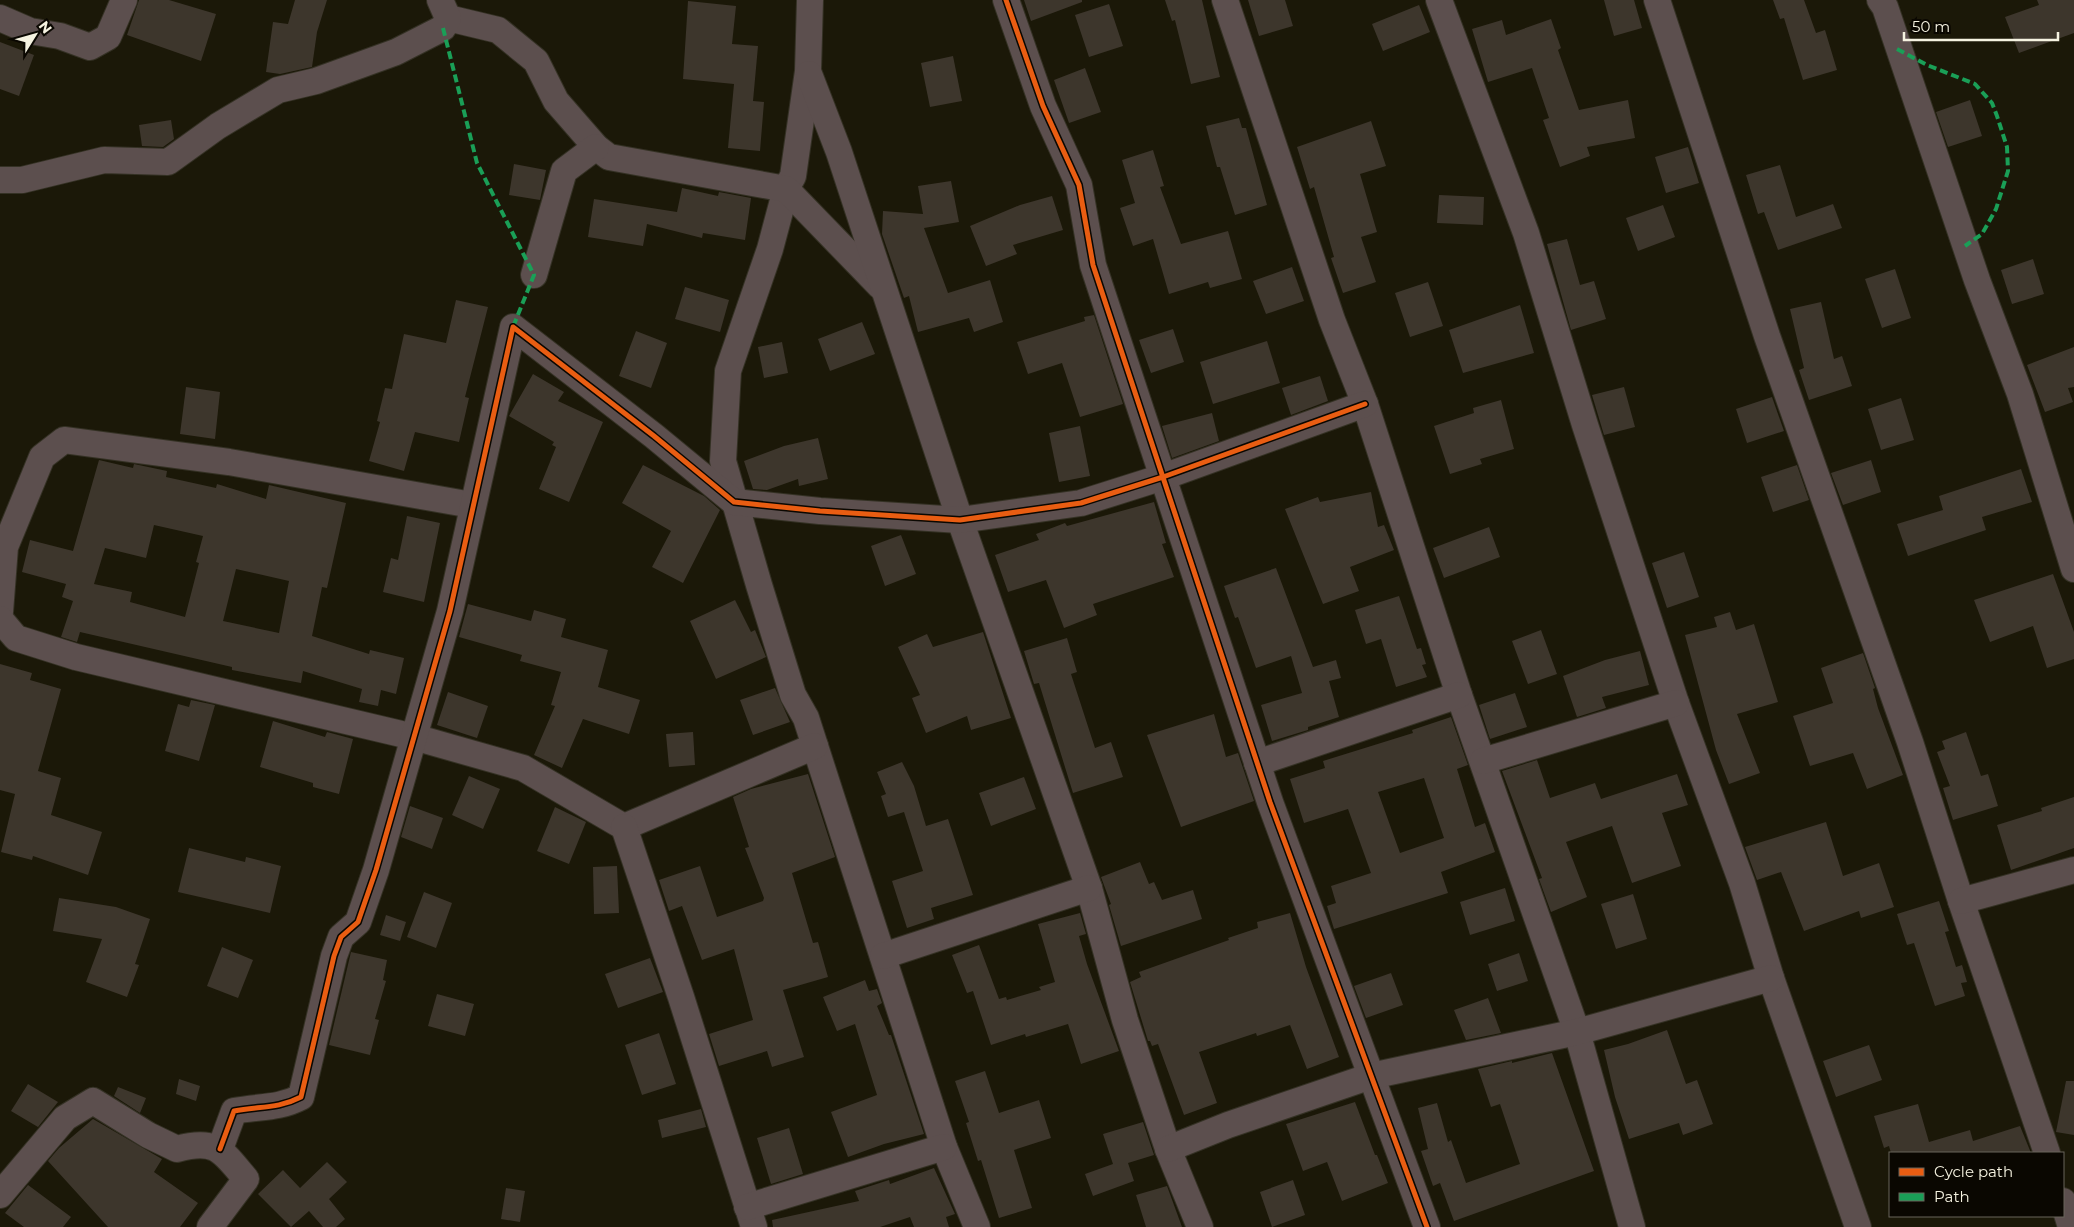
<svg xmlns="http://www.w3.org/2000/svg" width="2074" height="1227" font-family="Montserrat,sans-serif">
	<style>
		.building { fill: #3d362c; fill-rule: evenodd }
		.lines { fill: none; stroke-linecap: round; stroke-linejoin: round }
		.minor-casing { stroke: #343124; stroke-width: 28 }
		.minor { stroke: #5c4f4e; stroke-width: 26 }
		.quiet { stroke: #1a9f57; stroke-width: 4; stroke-dasharray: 8 4; stroke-linecap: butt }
		.cycleway-casing { stroke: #0a0701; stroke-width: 8 }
		.cycleway { stroke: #e95d12; stroke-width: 5 }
	</style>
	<rect width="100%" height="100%" fill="#1b1808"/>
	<g class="building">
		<path d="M139,0H169L216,14L201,61L127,35Z"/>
		<path d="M295,0H327L317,32L312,67L280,74L266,72L273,22L288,24Z"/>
		<path d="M1024,0H1082V2L1031,21Z"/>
		<path d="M1165,0H1202L1220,77L1191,84L1175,20L1172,21Z"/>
		<path d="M1248,0H1285L1293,26L1259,36Z"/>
		<path d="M1604,0H1634L1642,28L1614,36Z"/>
		<path d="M1773,0H1804L1816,33L1825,30L1837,70L1803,80L1784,18L1780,19Z"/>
		<path d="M2037,0H2074V33L2019,53L2005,17L2039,5Z"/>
		<path d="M688,1L736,6L732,44L758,46L753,101L764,102L760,151L728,148L734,84L683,79Z"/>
		<path d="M1109,4L1123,46L1089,57L1075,15Z"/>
		<path d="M1419,5L1430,32L1383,51L1372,24Z"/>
		<path d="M1551,19L1561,48L1558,50L1579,110L1628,100L1635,138L1587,147L1590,156L1560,167L1543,120L1549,118L1532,68L1488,82L1472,29L1502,20L1506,35Z"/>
		<path d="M0,42L34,55L19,96L0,89Z"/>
		<path d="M953,56L962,101L930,107L921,63Z"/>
		<path d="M1085,68L1101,112L1069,123L1054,80Z"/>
		<path d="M1970,100L1982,136L1948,147L1936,112Z"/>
		<path d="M1239,118L1242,128H1246L1267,205L1235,215L1220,167H1217L1206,126Z"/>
		<path d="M171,120L174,139L163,147L142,146L139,125Z"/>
		<path d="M1371,121L1386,166L1360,174L1377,232L1361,237L1376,282L1343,293L1331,258L1334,257L1314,187L1310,189L1297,147Z"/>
		<path d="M1688,147L1699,183L1666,193L1655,157Z"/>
		<path d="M1153,150L1164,186L1160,187L1181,244L1228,231L1242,279L1210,288L1208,282L1169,294L1153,239L1133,246L1120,208L1135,203L1122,160Z"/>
		<path d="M514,164L546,170L540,200L509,195Z"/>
		<path d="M1780,165L1796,217L1833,204L1842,228L1778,250L1764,212L1758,214L1746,175Z"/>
		<path d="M951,181L959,222L924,228L948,293L990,280L1003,322L974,332L969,318L918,332L909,296L904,298L882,234L883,211L923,214L918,186Z"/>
		<path d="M682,188L718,196L719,192L751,198L745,240L703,233L702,238L647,224L643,246L588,237L594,199L677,212Z"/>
		<path d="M1439,195L1484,197L1483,225L1437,223Z"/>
		<path d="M1052,196L1063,230L1013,245L1017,254L986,266L970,226L1020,205Z"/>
		<path d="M1663,205L1675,237L1638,251L1626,218Z"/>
		<path d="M1567,239L1580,285L1594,281L1606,319L1571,330L1547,244Z"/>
		<path d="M2033,259L2044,294L2012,304L2001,270Z"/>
		<path d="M1292,267L1304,301L1266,314L1253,281Z"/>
		<path d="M1895,269L1911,318L1882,328L1865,279Z"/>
		<path d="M1428,282L1443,326L1410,337L1395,293Z"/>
		<path d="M685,287L729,300L720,332L675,319Z"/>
		<path d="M456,300L488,307L465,397L469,398L459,442L415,432L404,471L369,461L380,422L377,421L385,388L392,389L404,334L446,343Z"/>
		<path d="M1821,302L1834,359L1842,356L1852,386L1809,400L1799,370L1804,368L1790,309Z"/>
		<path d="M1520,305L1534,353L1463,373L1449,330Z"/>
		<path d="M1094,315L1123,404L1080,417L1062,363L1028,374L1017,342L1085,321L1084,317Z"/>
		<path d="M862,322L875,354L830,371L818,339Z"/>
		<path d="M1173,329L1184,362L1151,373L1139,340Z"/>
		<path d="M636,331L667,343L651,388L619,376Z"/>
		<path d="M1267,341L1280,383L1213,404L1200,362Z"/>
		<path d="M782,342L788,373L764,378L758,347Z"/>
		<path d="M2074,347V387L2068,388L2073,402L2045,412L2027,365Z"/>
		<path d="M533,374L564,392L558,401L603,422L569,502L539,489L556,447L552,445L554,442L509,416Z"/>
		<path d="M1320,376L1328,401L1291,415L1282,388Z"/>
		<path d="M186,387L220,392L215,439L180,434Z"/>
		<path d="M1624,387L1635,427L1604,435L1592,395Z"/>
		<path d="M1772,397L1784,431L1747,443L1736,409Z"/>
		<path d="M1901,398L1914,440L1881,450L1868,409Z"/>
		<path d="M1501,400L1514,449L1480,459L1482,464L1450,474L1434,426L1474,413L1473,408Z"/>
		<path d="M1212,413L1219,441L1172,458L1162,426Z"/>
		<path d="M1080,426L1090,476L1059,482L1049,433Z"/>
		<path d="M818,438L828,479L799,486L798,479L767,490L753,489L744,461L784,446Z"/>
		<path d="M99,460L133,468L134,464L167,471L166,477L216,488L217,484L266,499L269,485L346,503L327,588L322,587L312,636L369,654L370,650L404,658L396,694L381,690L378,706L359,702L362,689L303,671L301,683L232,670V667L80,632L77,642L61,637L73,601L62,597L66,584L22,572L30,540L73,551ZM154,525L203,536L196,562L199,563L185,617L130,602L132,592L94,584L105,548L146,558ZM236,569L289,581L279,633L223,621Z"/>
		<path d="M1871,460L1881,492L1843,505L1831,473Z"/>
		<path d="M643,465L704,496L720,510L683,583L652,567L671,531L622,503Z"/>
		<path d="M1797,465L1809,500L1773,512L1761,477Z"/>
		<path d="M2021,469L2032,502L1982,517L1986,530L1908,556L1897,524L1943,510L1939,496Z"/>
		<path d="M1371,492L1378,527L1384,525L1394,550L1350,567L1359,591L1323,604L1285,509L1318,497L1320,502Z"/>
		<path d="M1154,502L1166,543L1162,544L1174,577L1093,604L1097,615L1064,628L1046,580L1008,592L995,555L1039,540L1036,534L1065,523L1067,526Z"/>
		<path d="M407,516L440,523L424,602L383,592L391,558L398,560Z"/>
		<path d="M1489,527L1500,557L1444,578L1433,548Z"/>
		<path d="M901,535L916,574L885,586L871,546Z"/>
		<path d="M1684,552L1699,597L1667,608L1652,563Z"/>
		<path d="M1276,568L1313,667L1336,660L1341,678L1329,681L1339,717L1308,727V730L1272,741L1261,705L1302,693L1291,656L1256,668L1238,617L1235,618L1224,586Z"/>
		<path d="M2053,574L2074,632V659L2047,668L2033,626L1990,642L1974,600Z"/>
		<path d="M1399,596L1417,649L1421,648L1426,664L1422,665L1427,677L1396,687L1381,639L1366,644L1355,610Z"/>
		<path d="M735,600L751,632L755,630L766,657L716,679L690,621Z"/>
		<path d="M468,604L531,621L534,610L566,619L561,637L608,650L598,687L640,700L629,734L583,719L562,768L534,755L555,706L551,705L561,672L520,661L522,655L459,637Z"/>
		<path d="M1730,612L1736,630L1754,624L1778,702L1737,714L1760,773L1729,784L1716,750L1685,635L1717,627L1714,617Z"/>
		<path d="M1541,630L1557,674L1528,684L1512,641Z"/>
		<path d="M983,632L1011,718L971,730L967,716L926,733L912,698L920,695L898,647L927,634L933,647Z"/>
		<path d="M1067,638L1077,672L1071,674L1095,748L1111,742L1123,777L1073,793L1039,683L1034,684L1024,651Z"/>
		<path d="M1640,651L1649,685L1602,697L1606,708L1577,717L1563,676L1605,660Z"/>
		<path d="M1863,653L1875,688L1873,689L1878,708L1903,775L1867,789L1853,753L1810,766L1793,716L1833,703L1821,668Z"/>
		<path d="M0,664L32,673L30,680L61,689L38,771L61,778L51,815L102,832L88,875L33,856L32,860L1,852L15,794L0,790Z"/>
		<path d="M775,688L790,722L753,735L740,700Z"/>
		<path d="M448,692L488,706L477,738L437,725Z"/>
		<path d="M1515,693L1527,727L1490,739L1479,705Z"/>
		<path d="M191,700L215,705L199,761L165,751L178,704L189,707Z"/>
		<path d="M1214,714L1226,757L1238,753L1254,801L1181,827L1147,735Z"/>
		<path d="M1451,717L1468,765L1457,769L1475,827L1485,823L1495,852L1441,872L1448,893L1334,929L1327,906L1336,903L1331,886L1371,873L1348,809L1304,823L1290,779L1325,768L1323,761L1413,733L1412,730ZM1424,778L1444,838L1400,853L1378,792Z"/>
		<path d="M273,721L325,737L327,732L353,739L339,794L313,787V783L260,767Z"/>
		<path d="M693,732L695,765L669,767L666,734Z"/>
		<path d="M1966,732L1981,776L1988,774L1998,806L1953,820L1943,788L1950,786L1937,752L1945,749L1942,741Z"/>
		<path d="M1537,760L1550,798L1595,783L1601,799L1677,774L1688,805L1662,813L1681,866L1632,883L1612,826L1566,842L1587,897L1551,912L1539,879L1542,878L1502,771Z"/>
		<path d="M902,762L914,786L926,826L948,819L973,895L931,908L934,919L907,928L892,881L923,871L904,812L888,817L881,796L886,794L877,772Z"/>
		<path d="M808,774L835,857L792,873L813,943L818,942L828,977L783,990L804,1057L772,1067L767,1051L719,1066L709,1034L753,1020L734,949L702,960L682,906L669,911L659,880L700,866L717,917L763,901L764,898L745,848L749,847L733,797L751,789Z"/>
		<path d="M469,776L500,789L483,829L452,815Z"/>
		<path d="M1024,777L1036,809L991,826L979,793Z"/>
		<path d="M2074,797V848L2011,870L1997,825L2042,811L2041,808Z"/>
		<path d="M410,806L443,818L432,849L401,837Z"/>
		<path d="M555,807L586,822L569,864L537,851Z"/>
		<path d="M1826,822L1843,876L1879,863L1894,907L1861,918L1859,911L1804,931L1781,872L1757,880L1745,847Z"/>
		<path d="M189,848L245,862L246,857L281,866L270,913L178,892Z"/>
		<path d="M1140,862L1149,884L1154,882L1162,900L1193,890L1202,919L1121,946L1109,905L1111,904L1101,877Z"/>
		<path d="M617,866L619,913L594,914L593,867Z"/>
		<path d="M1505,888L1515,921L1470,935L1460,902Z"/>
		<path d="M424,892L452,903L436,948L407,937Z"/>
		<path d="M1633,894L1647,939L1616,949L1601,904Z"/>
		<path d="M59,898L116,907L150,919L135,964L139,965L127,997L86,982L102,939L53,931Z"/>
		<path d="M1939,901L1949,931L1945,932L1956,967L1962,965L1967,982L1961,983L1965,996L1935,1006L1914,943L1907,945L1897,914Z"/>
		<path d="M1080,913L1086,934L1079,936L1087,964L1119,1051L1081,1064L1068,1024L1026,1037L1025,1034L991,1045L973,991L967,993L952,955L979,945L999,999L1006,997L1007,1000L1041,990L1039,987L1055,982L1038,924Z"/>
		<path d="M1290,913L1306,967L1339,1057L1307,1069L1290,1025L1257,1036L1256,1033L1199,1052L1217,1103L1184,1115L1158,1044L1152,1046L1150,1041H1148L1130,982L1141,977L1139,972L1229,940L1228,938L1258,928L1257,922Z"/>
		<path d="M386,915L406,922L400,941L380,935Z"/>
		<path d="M222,947L253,960L238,998L207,986Z"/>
		<path d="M351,952L387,960L383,980L386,981L375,1019L379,1020L370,1055L329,1045Z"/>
		<path d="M1519,953L1528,981L1497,991L1488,964Z"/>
		<path d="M650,958L663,992L618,1008L605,974Z"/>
		<path d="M1391,973L1403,1005L1366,1018L1354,986Z"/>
		<path d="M865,980L869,991L877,989L882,1003L877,1006L889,1035H891L924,1134L884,1144L848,1157L831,1112L877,1095L855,1024L837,1031L823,997Z"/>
		<path d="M437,994L474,1004L465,1036L428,1026Z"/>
		<path d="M1488,998L1501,1033L1466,1040L1454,1010Z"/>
		<path d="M1667,1030L1686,1084L1697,1080L1713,1124L1683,1135L1679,1123L1629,1139L1615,1097L1604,1050L1628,1044Z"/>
		<path d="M659,1033L676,1084L642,1095L625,1045Z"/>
		<path d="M1869,1045L1882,1080L1836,1097L1823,1061Z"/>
		<path d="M1552,1053L1594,1171L1454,1221L1440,1183L1433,1186L1421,1151L1428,1149L1418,1108L1437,1103L1448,1142L1451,1140L1466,1183L1517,1165L1520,1164L1500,1104L1491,1107L1478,1069L1512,1061V1063Z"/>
		<path d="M985,1071L999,1113L1039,1100L1051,1138L1014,1150L1032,1208L999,1218L981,1160L978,1161L966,1123L969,1122L955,1081Z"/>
		<path d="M179,1079L200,1086L196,1101L176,1094Z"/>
		<path d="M2066,1081H2074V1135L2056,1132Z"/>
		<path d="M28,1084L58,1102L38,1127L11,1111Z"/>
		<path d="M118,1087L146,1098L140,1113L114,1096Z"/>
		<path d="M1355,1102L1375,1155H1377L1388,1183L1342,1201L1327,1162L1303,1171L1286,1124Z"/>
		<path d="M1918,1104L1929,1142L1970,1130L1973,1141L2020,1126L2031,1153H1891L1889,1146L1884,1148L1874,1116Z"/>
		<path d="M701,1109L706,1127L662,1138L658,1120Z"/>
		<path d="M93,1119L162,1159L154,1172L198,1203L180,1227H108L48,1161L59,1148Z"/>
		<path d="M1143,1122L1154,1155L1128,1163L1134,1181L1093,1196L1085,1174L1113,1164L1103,1134Z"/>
		<path d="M789,1128L803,1174L771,1184L757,1138Z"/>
		<path d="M327,1162L347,1182L329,1199L345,1219L336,1227H323L309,1211L291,1227L258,1194L283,1170L300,1188Z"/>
		<path d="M934,1168L955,1214L946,1217L949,1227H914L910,1217L880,1227H773L772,1220L859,1201L855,1191L889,1180L890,1184Z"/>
		<path d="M1293,1180L1305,1215L1272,1227L1260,1192Z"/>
		<path d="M28,1185L71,1217L63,1227H24L5,1213Z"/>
		<path d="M1167,1186L1182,1227H1146L1136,1195Z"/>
		<path d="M506,1188L525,1191L520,1222L501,1219Z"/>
	</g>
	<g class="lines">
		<g class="minor-casing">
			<g id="minor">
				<path d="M810,0L808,71L793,176L786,189L770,249L728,371L723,461L759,585L793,695L806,718L944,1147L977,1227"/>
				<path d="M1006,0L1043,106L1079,185L1093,265L1270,802L1427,1227"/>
				<path d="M1225,0L1332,320L1365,404L1459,695L1577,1032L1632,1227"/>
				<path d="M1439,0L1526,233L1585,425L1676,703L1742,883L1771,978L1858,1227"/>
				<path d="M1657,0L1767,336L1910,742L1961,901L2047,1153"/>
				<path d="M1880,0L1885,7L1977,280L2020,394L2074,569"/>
				<path d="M0,18L30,31L60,36L90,47L108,37L124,0"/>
				<path d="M448,18L498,30L536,61L556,101L596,147L609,157L786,189L880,286"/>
				<path d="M809,74L839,152L960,520L1089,888L1125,1020L1168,1149L1200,1227"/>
				<path d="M0,180H22L104,160L168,162L218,126L278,90L316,81L396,52L443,28L448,18L440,0"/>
				<path d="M534,275L564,171L596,147"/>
				<path d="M0,612L5,547L42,457L64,440L229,462L472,505"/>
				<path d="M0,619L16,638L76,657L414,737L523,768L624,827L815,746"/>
				<path d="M1483,761L1676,703"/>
				<path d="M1257,763L1459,695"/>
				<path d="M624,827L681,997L754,1227"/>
				<path d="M1961,901L2074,870"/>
				<path d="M883,956L1089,888"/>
				<path d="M220,1149L234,1111C259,1106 278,1109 301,1097L334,956L341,937L358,922L376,870L450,611L513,327L654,436L734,502L820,511L960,520L1081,503L1163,477L1365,404"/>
				<path d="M1168,1149L1228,1125L1371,1076L1577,1032L1771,978"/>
				<path d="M0,1195L65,1118L93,1101L148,1135L177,1149C217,1138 222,1151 246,1179L210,1227"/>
				<path d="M2063,1201L2071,1227"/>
				<path d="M747,1207L944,1147"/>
			</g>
		</g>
		<use href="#minor" class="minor"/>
		<g class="quiet">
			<path d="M443,28L477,163L534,275L513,327"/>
			<path d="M1897,49L1927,65L1975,84L1992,103L1997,116L2007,147L2008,171L1996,209L1982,234L1965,246"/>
		</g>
		<g class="cycleway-casing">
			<g id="cycleway">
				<path d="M1006,0L1043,106L1079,185L1093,265L1270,802L1427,1227"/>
				<path d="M220,1149L234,1111C259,1106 278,1109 301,1097L334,956L341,937L358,922L376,870L450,611L513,327L654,436L734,502L820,511L960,520L1081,503L1163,477L1365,404"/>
			</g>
		</g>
		<use href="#cycleway" class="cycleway"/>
	</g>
	<rect x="1889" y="1152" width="175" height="65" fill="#0a0701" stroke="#68655b"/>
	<rect x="1899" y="1168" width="25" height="8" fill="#e95d12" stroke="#68655b"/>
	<text x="1934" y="1177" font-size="15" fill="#f6f3e1">Cycle path</text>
	<rect x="1899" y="1193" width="25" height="8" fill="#1a9f57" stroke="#68655b"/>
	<text x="1934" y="1202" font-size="15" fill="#f6f3e1">Path</text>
	<g transform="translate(35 35) rotate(53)" stroke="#0a0701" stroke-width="4" paint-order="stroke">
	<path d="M0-4L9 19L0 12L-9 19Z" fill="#f6f3e1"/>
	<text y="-8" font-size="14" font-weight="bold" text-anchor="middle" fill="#f6f3e1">N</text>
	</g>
	<path d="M1904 32v8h154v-8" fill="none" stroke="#f6f3e1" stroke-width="2.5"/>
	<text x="1912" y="32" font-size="15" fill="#f6f3e1" stroke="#0a0701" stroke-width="4" paint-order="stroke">50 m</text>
</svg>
